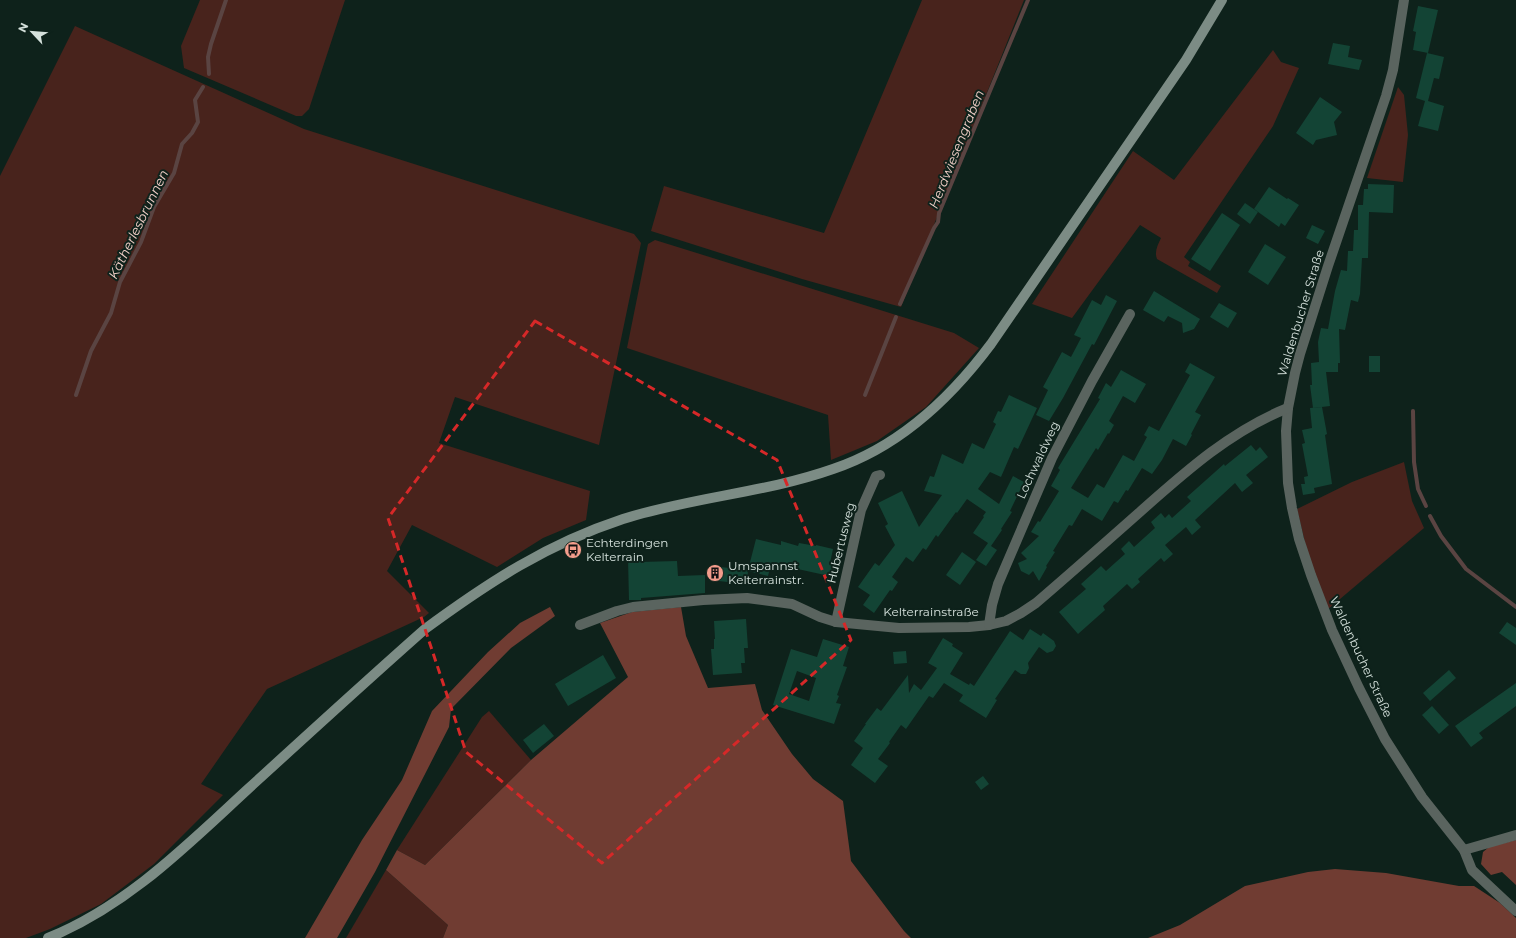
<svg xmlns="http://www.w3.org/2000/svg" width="1516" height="938" font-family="Montserrat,sans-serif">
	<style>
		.green { fill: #48231c }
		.forest { fill: #703c32 }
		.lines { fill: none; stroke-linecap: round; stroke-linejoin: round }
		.stream { stroke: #5a4442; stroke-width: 4 }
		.building { fill: #134435; fill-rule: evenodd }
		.minor { stroke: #5a645f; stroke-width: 10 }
		.secondary { stroke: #7c8c85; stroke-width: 10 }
		.marked { fill: none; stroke: #d62828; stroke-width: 3; stroke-dasharray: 8 5; stroke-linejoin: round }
		.labels { text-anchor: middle; stroke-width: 4; stroke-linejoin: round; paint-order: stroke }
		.street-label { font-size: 12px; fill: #d5e1dc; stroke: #0e221b }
		.poi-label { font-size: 12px; fill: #d5e1dc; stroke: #0e221b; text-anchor: start }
		.water-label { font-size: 13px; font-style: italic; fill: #f3d0c8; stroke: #0e221b }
	</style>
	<rect width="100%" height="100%" fill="#0e221b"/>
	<g class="green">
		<path d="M200,0H345L309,109L302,116H296L184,68L181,46Z"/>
		<path d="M922,0H1024L901,307L802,279L651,231L664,186L824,233Z"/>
		<path d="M75,26L304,129L634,234L641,243L599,445L455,397L439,443L590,491L586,520L543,538L497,567L412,525L387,571L429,613L424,617L267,689L201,784L223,795L154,864L101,904L50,929L26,938H0V176Z"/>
		<path d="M1273,50L1281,62L1299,68L1273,126L1184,257L1190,262L1188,266L1221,286L1217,293L1157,259C1154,251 1158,245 1161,238L1140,225L1072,318L1032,304L1133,151L1174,180Z"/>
		<path d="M1398,87L1404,95L1408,135L1403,182L1367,178Z"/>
		<path d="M655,240L954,333L979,348L926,407L877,441L831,460L828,415L627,348L648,244Z"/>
		<path d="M1404,462L1412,501L1424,528L1327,610L1308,555L1297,509L1352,482Z"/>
		<path d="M489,711L531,760L425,865L397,850L482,717Z"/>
		<path d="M386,870L448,925L443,938H346Z"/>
	</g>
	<g class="forest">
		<path d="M550,607L555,616L511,648L451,709L449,727L375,872L337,938H305L362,840L402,780L432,711L488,652L520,623Z"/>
		<path d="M681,607L686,636L708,688L755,684L762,710L792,754L813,779L843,801L851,861L904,931L911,938H443L448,925L386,870L397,850L425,865L531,760L628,677L600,623L632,612Z"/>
		<path d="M1516,840V885L1502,872L1491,875L1481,864L1483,852L1489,847Z"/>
		<path d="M1335,869L1386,873L1459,886H1474L1500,903L1516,918V938H1148L1180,925L1245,886L1308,872Z"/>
	</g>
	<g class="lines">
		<g class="stream">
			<path d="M209,74L208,57L211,44L226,0"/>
			<path d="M900,304L934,228L938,222L939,213L1028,0"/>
			<path d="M76,395L91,351L111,313L120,282L141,242L154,207L174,173L182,144L192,133L198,122L195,100L203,87"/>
			<path d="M865,395L896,317"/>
			<path d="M1413,411L1414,462L1418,489L1426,506"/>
			<path d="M1430,516L1441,536L1466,569L1516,607"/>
		</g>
	</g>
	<g class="building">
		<path d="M1418,6L1438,10L1428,53L1413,50L1416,32L1413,31Z"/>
		<path d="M1333,43L1350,46L1348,57L1362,60L1359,70L1328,64Z"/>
		<path d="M1427,53L1444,57L1439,79L1434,78L1428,101L1444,106L1438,131L1418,126L1425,101L1416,98Z"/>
		<path d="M1320,97L1342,112L1334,122L1337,135L1316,140L1313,145L1296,133Z"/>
		<path d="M1368,184L1394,185L1393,213L1369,212L1368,258H1362L1360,294L1358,302L1351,300L1345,330L1339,329L1340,363H1338V372H1326L1330,406L1313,408L1310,385H1312L1311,363L1319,362L1318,342L1321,328L1328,329L1335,291L1341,270L1347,271L1348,251H1353L1354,230H1358V205H1363L1364,189H1368Z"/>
		<path d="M1269,187L1287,199L1288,198L1299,205L1285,226L1281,223L1279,227L1254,209Z"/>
		<path d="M1245,203L1258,212L1250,224L1237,214Z"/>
		<path d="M1222,213L1240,225L1210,271L1191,259Z"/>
		<path d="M1312,225L1325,231L1318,244L1306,238Z"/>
		<path d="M1265,244L1286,257L1268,285L1248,272Z"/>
		<path d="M1154,291L1200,319L1194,329L1183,333L1182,323L1168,316L1164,322L1143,310Z"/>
		<path d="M1106,295L1117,301L1094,345L1092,344L1063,398L1049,421L1036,415L1048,390L1043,387L1062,352L1071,357L1081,338L1074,335L1092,300L1101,305Z"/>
		<path d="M1219,303L1237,313L1228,328L1210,317Z"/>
		<rect x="1369" y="356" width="11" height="16"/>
		<path d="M1190,363L1215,377L1195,412L1201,415L1191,434L1192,435L1186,446L1173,439L1162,460L1152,474L1142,468L1128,491L1126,490L1118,503L1114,501L1102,521L1082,509L1072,526L1069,525L1053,551L1055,552L1046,566L1047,567L1039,581L1033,571L1029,575L1021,571L1018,563L1027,559L1021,553L1039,536L1031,532L1038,521L1040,522L1059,491L1051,486L1060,470L1058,468L1100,399L1098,398L1106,383L1111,387L1121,370L1146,384L1135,403L1123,396L1109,421L1114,425L1109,434L1108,433L1098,450L1096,448L1071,488L1088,498L1097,484L1104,488L1123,455L1134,461L1147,437L1144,435L1149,426L1159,431L1190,375L1185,372Z"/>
		<path d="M1009,395L1037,408L1018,449L1014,447L1001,477L990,472L978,489L999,504L1013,476L1024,482L1010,511L1012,512L1001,529L1002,530L991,546L997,550L986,566L976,560L988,543L973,533L984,517L983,516L986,512L967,499L957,513L956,512L938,537L936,535L926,550L923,548L913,562L906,557L892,577L898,582L892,591L890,590L874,613L863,605L870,595L858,587L875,563L879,566L895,545L885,526L888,524L878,503L902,491L919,527L942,495L924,491L930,476L934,477L942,454L963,464L972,443L984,449L996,424L993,422L998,411L1001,412Z"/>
		<path d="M1322,407L1327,434L1325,435L1332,484L1314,488L1315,493L1303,495L1301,484H1305L1304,477L1308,476L1302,444L1305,443L1302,430L1312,428L1310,408Z"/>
		<path d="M1251,445L1256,451L1260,447L1268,457L1246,475L1253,483L1242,492L1235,483L1195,520L1201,527L1192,535L1186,527L1165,545L1173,554L1164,562L1161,558L1138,579L1140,582L1132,589L1127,584L1103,606L1105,610L1078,634L1059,612L1086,589L1081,584L1101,566L1106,571L1125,554L1121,549L1129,541L1134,547L1155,528L1151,522L1161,513L1165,518L1169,514L1172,518L1191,501L1187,497L1224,464L1225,466Z"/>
		<path d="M756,539L781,545V541L798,546L799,543L816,546V545L833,549L830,563L837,564L834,577L793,568L792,571L776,566L775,569L770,568L768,576L748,571L747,584L709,580L711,566L748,570Z"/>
		<path d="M962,552L976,562L960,585L946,575Z"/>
		<path d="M640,558V562L677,561L678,576L705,575V593L641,598V600H629L628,559Z"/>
		<path d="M746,619L748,648H744L745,663H741L742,673L713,675L711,649H714V639H715L714,621Z"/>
		<path d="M1507,622L1516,628V645L1499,633Z"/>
		<path d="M1030,629L1041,636L1043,633L1054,641L1056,646L1053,651L1047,653L1039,647L1028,663L1029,668L1026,674H1021L1015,670L995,699L997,700L986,718L959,701L963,695L944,683L933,698L929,696L906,729L901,725L889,742L890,743L878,759L888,766L875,783L851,765L863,748L854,741L866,724H865L877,708L881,711L908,675L909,693L914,684L921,690L937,668L928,663L943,638L953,644L952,646L963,653L950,674L969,685L970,683L974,686L1010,631L1023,640Z"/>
		<path d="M823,639L849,647L843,666L847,667L837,695L839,696L836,703L841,704L834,724L773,705L791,649L817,657ZM797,671L816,678L809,701L789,694Z"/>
		<path d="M906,651L907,663L894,664L893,652Z"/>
		<path d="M603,655L616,678L568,706L555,684Z"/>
		<path d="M1449,670L1456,678L1430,701L1423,693Z"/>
		<path d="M1516,683V706L1479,733L1483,738L1471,747L1455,726Z"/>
		<path d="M1432,706L1449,725L1439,734L1422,715Z"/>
		<path d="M544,724L554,736L533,753L523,740Z"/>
		<path d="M983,776L989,784L981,790L975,782Z"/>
	</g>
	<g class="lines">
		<g class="minor">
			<path d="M1404,0L1393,70L1386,96L1328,266L1300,354L1295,373L1288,408L1286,431L1288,483L1292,508L1299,539L1311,575L1332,630L1359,688L1385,739L1422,797L1464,850L1472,870L1516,911"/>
			<path d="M836,622L861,510L876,476L880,475"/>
			<path d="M580,625L617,611L633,607L703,600L747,598L792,604L820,617L836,622L899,628L969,627L989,625L1006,621L1021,613L1036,603C1071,573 1106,542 1141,511C1186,471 1232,430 1288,408"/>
			<path d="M989,625L992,605L998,584L1052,458L1092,381L1130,314"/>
			<path d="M1464,850L1516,835"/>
		</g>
		<path class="secondary" d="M48,938C127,906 186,846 248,789C306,736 365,682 425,629C489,582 547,544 623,519C692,497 765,493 833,469C899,447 950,399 991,344L1186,60L1222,0"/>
	</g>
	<path class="marked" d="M535,321L777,460L851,640L602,863L466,752L388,518Z"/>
	<defs>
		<g id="bus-disc" transform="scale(0.9)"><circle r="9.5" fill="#f49d8c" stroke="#0e221b"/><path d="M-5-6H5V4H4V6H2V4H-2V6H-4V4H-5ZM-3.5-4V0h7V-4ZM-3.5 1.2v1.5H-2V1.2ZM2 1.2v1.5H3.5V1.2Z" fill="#111"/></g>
		<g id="building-disc" transform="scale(0.9)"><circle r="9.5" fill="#f49d8c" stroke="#0e221b"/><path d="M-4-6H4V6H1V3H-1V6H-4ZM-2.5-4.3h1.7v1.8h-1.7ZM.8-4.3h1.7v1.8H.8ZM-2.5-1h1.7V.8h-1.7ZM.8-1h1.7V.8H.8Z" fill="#111"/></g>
	</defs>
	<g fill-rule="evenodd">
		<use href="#bus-disc" x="573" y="550"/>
		<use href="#building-disc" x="715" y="573"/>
	</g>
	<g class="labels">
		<g class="street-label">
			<text transform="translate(1301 313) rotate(-73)" y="4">Waldenbucher Straße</text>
			<text transform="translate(1038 460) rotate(-65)" y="4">Lochwaldweg</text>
			<text transform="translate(841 543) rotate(-76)" y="4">Hubertusweg</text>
			<text x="931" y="616">Kelterrainstraße</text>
			<text transform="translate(1361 657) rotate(65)" y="4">Waldenbucher Straße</text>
		</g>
		<g class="poi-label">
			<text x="586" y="547">Echterdingen<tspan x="586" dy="14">Kelterrain</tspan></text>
			<text x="728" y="570">Umspannst<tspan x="728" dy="14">Kelterrainstr.</tspan></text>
		</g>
		<g class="water-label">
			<text transform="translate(956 149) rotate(-68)" y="5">Herdwiesengraben</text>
			<text transform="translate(138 224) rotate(-64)" y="5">Kätherlesbrunnen</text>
		</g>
	</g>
	<g transform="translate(32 32) rotate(296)" stroke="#0e221b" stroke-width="3" paint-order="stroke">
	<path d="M0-3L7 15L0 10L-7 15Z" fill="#d5e1dc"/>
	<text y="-6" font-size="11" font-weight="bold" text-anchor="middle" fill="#d5e1dc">N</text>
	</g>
</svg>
